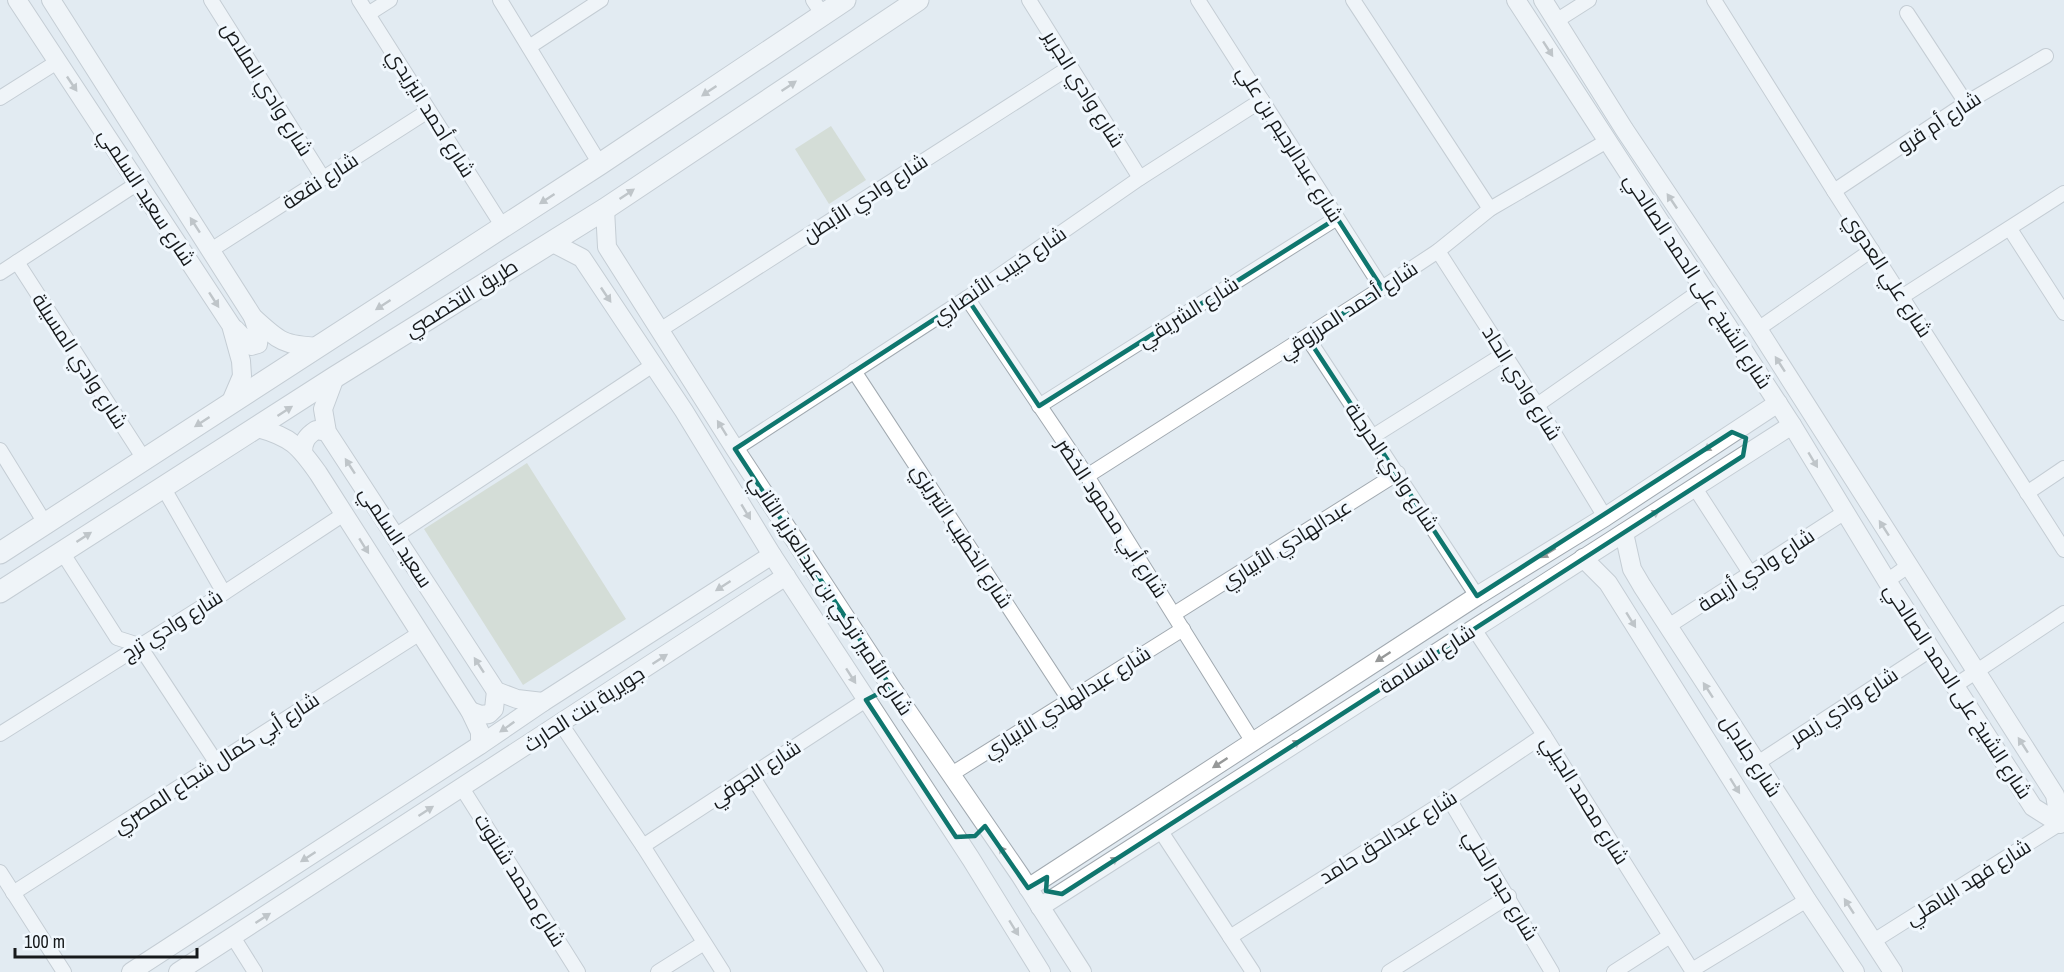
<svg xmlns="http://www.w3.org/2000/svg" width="2064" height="972" font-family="'Archivo Narrow',Cairo,sans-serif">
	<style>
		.green { fill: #c4ccb7 }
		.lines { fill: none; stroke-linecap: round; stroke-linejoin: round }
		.street-casing { stroke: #a1a9b0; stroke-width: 16 }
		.secondary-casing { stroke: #a1a9b0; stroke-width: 20 }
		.primary-casing { stroke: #a1a9b0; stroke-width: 23 }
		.street { stroke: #fff; stroke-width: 14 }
		.secondary { stroke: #fff; stroke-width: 18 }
		.primary { stroke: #fff; stroke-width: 21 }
		.oneway { fill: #969898 }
		.marked { fill: none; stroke: #0f766e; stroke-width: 4.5; stroke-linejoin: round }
		.labels { text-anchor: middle; stroke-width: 6; stroke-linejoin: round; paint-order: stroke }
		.street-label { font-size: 20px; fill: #16191b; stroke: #f1f8fe }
	</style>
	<rect width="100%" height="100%" fill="#e2ebf2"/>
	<g class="green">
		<path d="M831,126L866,180L829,204L795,149Z"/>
		<path d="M527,463L626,619L523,685L424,529Z"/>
	</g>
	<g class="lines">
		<g class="street-casing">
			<g id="street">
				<path d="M211,0L323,178"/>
				<path d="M359,0L503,227"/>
				<path d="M500,0L600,164"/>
				<path d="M813,0L823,15"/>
				<path d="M1029,0L1140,178"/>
				<path d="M1198,0L1382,288"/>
				<path d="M1353,0L1490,209"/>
				<path d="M1714,0L1834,191L2064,550"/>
				<path d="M1907,13L1966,103"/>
				<path d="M368,14L390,0"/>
				<path d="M1556,21L1589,0"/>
				<path d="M529,47L601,0"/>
				<path d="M0,98L57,62"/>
				<path d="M1834,191L1966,103L2046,56"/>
				<path d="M2010,229L2064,313"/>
				<path d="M211,250L428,111"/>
				<path d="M1438,251L1537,405L1605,517"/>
				<path d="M17,262L144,459"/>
				<path d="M0,273L138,183"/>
				<path d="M1903,296L2064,193"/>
				<path d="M967,298L1087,476L1253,742"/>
				<path d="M1758,329L1872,250"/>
				<path d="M660,330L1070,67"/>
				<path d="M1307,337L1477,596"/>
				<path d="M854,371L1070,701"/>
				<path d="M1537,405L1703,289"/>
				<path d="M1039,406L1337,218"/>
				<path d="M1372,437L1504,354"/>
				<path d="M735,449L967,298L1140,178L1262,100"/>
				<path d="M0,450L45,523"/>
				<path d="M1087,476L1382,288L1438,251L1490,209L1607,141"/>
				<path d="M163,487L224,593"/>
				<path d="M1695,488L1750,573"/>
				<path d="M2027,493L2064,468"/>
				<path d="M395,536L653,365"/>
				<path d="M62,552L117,638L139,645L216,762"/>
				<path d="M1887,581L1908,566"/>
				<path d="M1174,614L1398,473"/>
				<path d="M1667,627L1845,512"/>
				<path d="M1474,629L1544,735L1693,972"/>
				<path d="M1956,685L2064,613"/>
				<path d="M561,724L643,846L723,972"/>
				<path d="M0,734L224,593L344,514"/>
				<path d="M1756,764L1932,649"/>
				<path d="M950,775L1183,629"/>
				<path d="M752,776L876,972"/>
				<path d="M462,788L578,972"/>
				<path d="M1449,799L1552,972"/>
				<path d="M1160,830L1253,972"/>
				<path d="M643,846L866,700"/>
				<path d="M0,872L64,972"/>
				<path d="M13,893L420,633"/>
				<path d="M233,937L255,972"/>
				<path d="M1230,937L1449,799L1544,735"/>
				<path d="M1872,942L2064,821"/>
				<path d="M1692,970L1807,900"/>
				<path d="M658,972L704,943"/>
				<path d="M1389,972L1509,896"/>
				<path d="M1614,972L1670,936"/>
			</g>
		</g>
		<g class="secondary-casing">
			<g id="secondary">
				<path d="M17,0L231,325L241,361L242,376L230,404"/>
				<path d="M51,0L253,317C280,342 283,345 319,347"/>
				<path d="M1516,0L1792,425L1887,581L2033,807L2060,824L2055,795L1758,329L1624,129L1543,0"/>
				<path d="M605,209L607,247L735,449L891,687L1020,875L1082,972"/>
				<path d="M551,242L582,258L684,411L772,555L971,859L1041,972"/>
				<path d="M235,329L251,346L258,344L259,335L253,317"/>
				<path d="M335,377L323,409L327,432L496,691L517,699L543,702"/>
				<path d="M258,428C291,437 299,446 318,473L470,711L480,732V745"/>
				<path d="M303,452C303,441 307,436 316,430L327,432"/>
				<path d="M1624,533L1632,569L1642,586L1893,972"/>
				<path d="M1583,558L1608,583L1807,900L1855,972"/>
				<path d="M470,711L481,715L489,714L494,709L496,691"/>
				<path d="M1028,888L1477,596L1605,517L1778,403"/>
				<path d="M1040,907L1792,425"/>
				<path d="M131,972L480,745L543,702L772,555"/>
				<path d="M178,972L786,576"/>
			</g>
		</g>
		<g class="primary-casing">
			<g id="primary">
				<path d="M0,553L600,164L845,0"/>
				<path d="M0,592L335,377L605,209L918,0"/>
			</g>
		</g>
		<use href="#street" class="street"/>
		<use href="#secondary" class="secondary"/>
		<use href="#primary" class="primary"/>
	</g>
	<defs><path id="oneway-solid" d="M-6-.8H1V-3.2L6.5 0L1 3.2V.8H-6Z" transform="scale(1.5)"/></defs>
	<g class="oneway">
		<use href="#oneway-solid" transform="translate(1548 49) rotate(57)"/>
		<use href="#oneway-solid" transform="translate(72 84) rotate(56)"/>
		<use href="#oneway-solid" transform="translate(789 86) rotate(-34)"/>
		<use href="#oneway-solid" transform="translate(709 91) rotate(146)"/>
		<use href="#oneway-solid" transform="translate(627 194) rotate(-34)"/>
		<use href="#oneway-solid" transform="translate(547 199) rotate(147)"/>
		<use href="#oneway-solid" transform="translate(1672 201) rotate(-124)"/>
		<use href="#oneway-solid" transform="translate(195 225) rotate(-123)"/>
		<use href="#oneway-solid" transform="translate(606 295) rotate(56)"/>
		<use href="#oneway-solid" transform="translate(214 300) rotate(57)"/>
		<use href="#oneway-solid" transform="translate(383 305) rotate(147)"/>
		<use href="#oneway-solid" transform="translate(1780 364) rotate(-123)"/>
		<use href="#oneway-solid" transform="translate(285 411) rotate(-33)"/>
		<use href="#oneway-solid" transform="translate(202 422) rotate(147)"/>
		<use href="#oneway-solid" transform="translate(722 428) rotate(-122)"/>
		<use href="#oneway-solid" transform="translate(1711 446) rotate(146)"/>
		<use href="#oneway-solid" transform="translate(1813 460) rotate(59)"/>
		<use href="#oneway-solid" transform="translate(350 466) rotate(-123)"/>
		<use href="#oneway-solid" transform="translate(746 512) rotate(59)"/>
		<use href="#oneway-solid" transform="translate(1652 515) rotate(-32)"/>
		<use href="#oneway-solid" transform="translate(1884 528) rotate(-123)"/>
		<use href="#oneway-solid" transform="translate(84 537) rotate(-33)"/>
		<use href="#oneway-solid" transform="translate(364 546) rotate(58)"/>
		<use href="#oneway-solid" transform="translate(1548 553) rotate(148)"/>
		<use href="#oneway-solid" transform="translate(723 586) rotate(147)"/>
		<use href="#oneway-solid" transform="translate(1631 620) rotate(58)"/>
		<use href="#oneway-solid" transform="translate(1383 657) rotate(147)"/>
		<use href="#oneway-solid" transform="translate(660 659) rotate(-33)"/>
		<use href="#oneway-solid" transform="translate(479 665) rotate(-123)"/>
		<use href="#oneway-solid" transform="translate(851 676) rotate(57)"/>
		<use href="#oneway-solid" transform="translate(1708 690) rotate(-123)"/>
		<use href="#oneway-solid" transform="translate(507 727) rotate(145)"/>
		<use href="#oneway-solid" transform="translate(1293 745) rotate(-33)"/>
		<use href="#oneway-solid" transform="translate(2023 745) rotate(-123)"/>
		<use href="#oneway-solid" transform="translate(1220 763) rotate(147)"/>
		<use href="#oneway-solid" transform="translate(1735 786) rotate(58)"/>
		<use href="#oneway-solid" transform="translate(426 811) rotate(-33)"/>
		<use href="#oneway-solid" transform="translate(1004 853) rotate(-126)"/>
		<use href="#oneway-solid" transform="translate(308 857) rotate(147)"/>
		<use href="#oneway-solid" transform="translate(1111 862) rotate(-33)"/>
		<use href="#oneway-solid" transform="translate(1849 906) rotate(-123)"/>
		<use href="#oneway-solid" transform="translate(263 918) rotate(-33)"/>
		<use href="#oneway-solid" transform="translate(1014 928) rotate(58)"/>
	</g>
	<path d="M0 0H2064V972H0ZM1337,218L1382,288L1307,337L1477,596L1732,432L1746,438L1743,456L1062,894L1046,891L1047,877L1028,888L985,826L975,836L956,837L866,700L891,687L735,449L967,298L1039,406Z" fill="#e2ebf2" fill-opacity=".55" fill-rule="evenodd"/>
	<path class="marked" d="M1337,218L1382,288L1307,337L1477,596L1732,432L1746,438L1743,456L1062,894L1046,891L1047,877L1028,888L985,826L975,836L956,837L866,700L891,687L735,449L967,298L1039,406Z"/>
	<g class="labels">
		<g class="street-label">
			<text transform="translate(267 89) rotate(58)" y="7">شارع وادي الملاص</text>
			<text transform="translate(1084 89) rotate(58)" y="7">شارع وادي الجرير</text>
			<text transform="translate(431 113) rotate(58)" y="7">شارع أحمد اليزيدي</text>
			<text transform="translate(1939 122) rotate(-33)" y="7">شارع أم قرو</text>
			<text transform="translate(1290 144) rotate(58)" y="7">شارع عبدالرحيم بن علي</text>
			<text transform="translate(320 181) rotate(-33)" y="7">شارع نقعة</text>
			<text transform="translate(147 197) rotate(57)" y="7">شارع سعيد السلمي</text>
			<text transform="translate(865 198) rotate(-33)" y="7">شارع وادي الأبطن</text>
			<text transform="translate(999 275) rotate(-34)" y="7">شارع خبيب الأنصاري</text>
			<text transform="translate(1888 275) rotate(57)" y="7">شارع علي العدوي</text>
			<text transform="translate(1698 281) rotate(57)" y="7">شارع الشيخ على الحمد الصالحي</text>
			<text transform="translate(461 298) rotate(-32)" y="7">طريق التخصصي</text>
			<text transform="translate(1348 310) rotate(-33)" y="7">شارع أحمد المرزوقي</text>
			<text transform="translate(1188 312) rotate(-32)" y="7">شارع الشريقي</text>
			<text transform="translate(80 361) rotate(57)" y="7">شارع وادي المسيلة</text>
			<text transform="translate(1522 383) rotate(58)" y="7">شارع وادي الحاد</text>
			<text transform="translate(1392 467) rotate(56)" y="7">شارع وادي الحرجلة</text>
			<text transform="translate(1112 518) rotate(57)" y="7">شارع أبي محمود الخضر</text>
			<text transform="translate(962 536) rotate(57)" y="7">شارع الخطيب التبريزي</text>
			<text transform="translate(396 537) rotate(57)" y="7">سعيد السلمي</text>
			<text transform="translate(1286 544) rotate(-32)" y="7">عبدالهادي الأبياري</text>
			<text transform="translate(1756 570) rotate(-33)" y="7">شارع وادي أزيمة</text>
			<text transform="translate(831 595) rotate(57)" y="7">شارع الأمير تركي بن عبدالعزيز الثاني</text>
			<text transform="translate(172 625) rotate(-32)" y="7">شارع وادي ترج</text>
			<text transform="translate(1427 659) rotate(-33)" y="7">شارع السلامة</text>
			<text transform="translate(1958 691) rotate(57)" y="7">شارع الشيخ على الحمد الصالحي</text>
			<text transform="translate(1067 702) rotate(-32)" y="7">شارع عبدالهادي الأبياري</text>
			<text transform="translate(1844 706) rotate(-33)" y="7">شارع وادي زيمر</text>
			<text transform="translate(584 709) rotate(-33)" y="7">جويرية بنت الحارث</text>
			<text transform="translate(1751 756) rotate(57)" y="7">شارع جلاجل</text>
			<text transform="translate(216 763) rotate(-33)" y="7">شارع أبي كمال شجاع المصري</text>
			<text transform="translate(755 773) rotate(-33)" y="7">شارع الجوفي</text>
			<text transform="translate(1585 800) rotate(58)" y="7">شارع محمد الجيلي</text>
			<text transform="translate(1388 837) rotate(-32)" y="7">شارع عبدالحق حامد</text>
			<text transform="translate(520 880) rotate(58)" y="7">شارع محمد شلتوت</text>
			<text transform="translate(1968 882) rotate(-32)" y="7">شارع فهد الباهلي</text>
			<text transform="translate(1501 885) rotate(59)" y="7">شارع حيدر الحلي</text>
		</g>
	</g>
	<path d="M15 948v9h182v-9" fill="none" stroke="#16191b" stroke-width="3"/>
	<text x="24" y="948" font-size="18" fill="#16191b" stroke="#f1f8fe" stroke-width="4.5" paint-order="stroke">100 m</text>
</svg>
